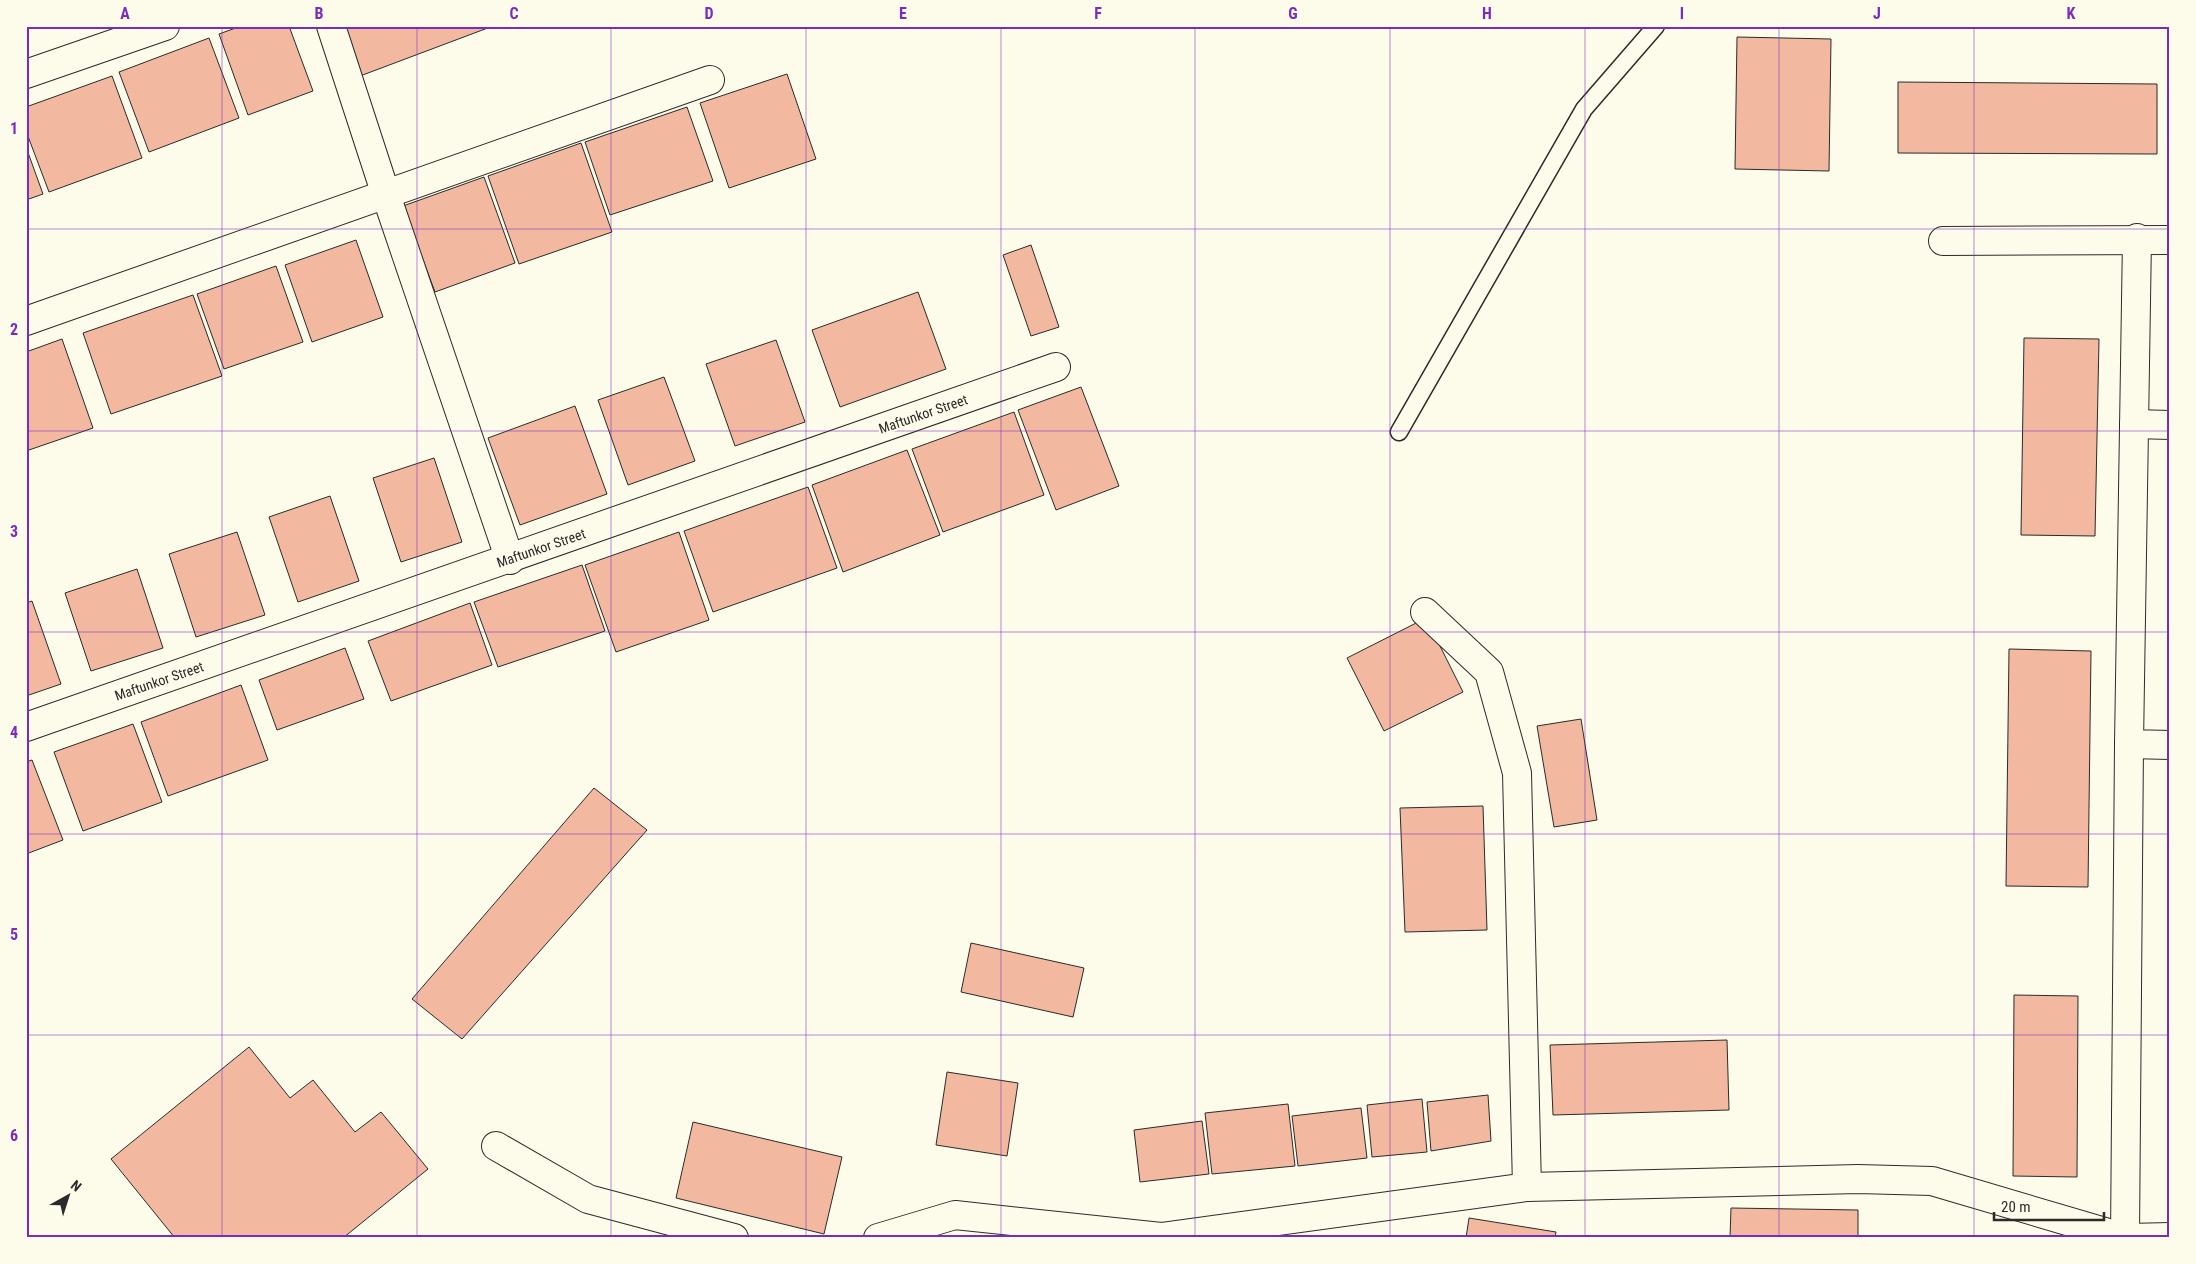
<svg xmlns="http://www.w3.org/2000/svg" width="2196" height="1264" font-family="'Roboto Condensed',sans-serif">
	<style>
		.building { fill: #f2b8a0; stroke: #2b2b2b }
		.lines { fill: none; stroke-linecap: round; stroke-linejoin: round }
		.service-casing { stroke: #2b2b2b; stroke-width: 19 }
		.minor-casing { stroke: #2b2b2b; stroke-width: 30 }
		.service { stroke: #fdfbea; stroke-width: 16 }
		.minor { stroke: #fdfbea; stroke-width: 28 }
		.grid { fill: none; stroke: #7b2cbf; stroke-width: 1; stroke-opacity: 0.55 }
		.labels { text-anchor: middle; stroke-width: 4; stroke-linejoin: round; paint-order: stroke }
		.street-label { font-size: 14px; fill: #2b2b2b; stroke: #fdfbea }
		.neatline { fill: none; stroke: #7b2cbf; stroke-width: 2 }
		.grid-label { font-size: 16px; text-anchor: middle; font-weight: bold; fill: #7b2cbf }
	</style>
	<rect width="100%" height="100%" fill="#fdfbea"/>
	<g class="building">
		<path d="M241,26H289L313,91L248,115L219,34Z"/>
		<path d="M342,26H493L360,76Z"/>
		<path d="M1737,37L1831,39L1829,171L1735,169Z"/>
		<path d="M209,38L239,118L149,152L119,72Z"/>
		<path d="M787,74L816,159L729,188L700,103Z"/>
		<path d="M112,76L142,158L49,192L26,131V107Z"/>
		<path d="M1898,82L2157,84V154L1898,153Z"/>
		<path d="M687,107L713,181L610,215L585,142Z"/>
		<path d="M581,143L612,232L519,264L488,176Z"/>
		<path d="M26,147L43,194L26,200Z"/>
		<path d="M484,177L515,263L435,292L403,206Z"/>
		<path d="M356,240L383,317L312,342L285,265Z"/>
		<path d="M1031,245L1059,327L1031,336L1003,255Z"/>
		<path d="M276,266L303,342L224,369L197,294Z"/>
		<path d="M918,292L946,369L840,407L812,330Z"/>
		<path d="M193,295L222,376L111,414L83,333Z"/>
		<path d="M2024,338L2099,339L2095,536L2021,535Z"/>
		<path d="M62,339L93,428L26,451V352Z"/>
		<path d="M776,340L805,422L735,446L706,364Z"/>
		<path d="M664,377L695,461L628,485L598,400Z"/>
		<path d="M1081,387L1119,486L1056,510L1018,410Z"/>
		<path d="M575,406L607,494L520,525L488,438Z"/>
		<path d="M1014,412L1044,495L943,532L912,449Z"/>
		<path d="M907,450L940,535L843,572L812,485Z"/>
		<path d="M434,458L462,542L401,562L373,478Z"/>
		<path d="M808,487L837,568L713,612L684,531Z"/>
		<path d="M330,496L359,581L298,602L269,517Z"/>
		<path d="M237,532L265,615L196,637L169,554Z"/>
		<path d="M679,532L709,620L616,652L585,565Z"/>
		<path d="M582,565L605,631L498,667L474,602Z"/>
		<path d="M137,569L163,648L91,671L65,593Z"/>
		<path d="M32,601L61,684L26,696V603Z"/>
		<path d="M470,603L492,665L391,701L368,641Z"/>
		<path d="M1426,618L1463,692L1384,731L1347,658Z"/>
		<path d="M345,648L364,699L277,730L259,680Z"/>
		<path d="M2009,649L2091,651L2088,887L2006,886Z"/>
		<path d="M241,685L268,760L168,796L141,722Z"/>
		<path d="M1581,719L1597,820L1554,827L1537,726Z"/>
		<path d="M133,724L162,802L83,831L54,752Z"/>
		<path d="M32,760L63,840L26,854V762Z"/>
		<path d="M594,788L647,830L462,1039L412,999Z"/>
		<path d="M1483,806L1487,930L1405,932L1400,808Z"/>
		<path d="M971,943L1084,968L1073,1017L961,992Z"/>
		<path d="M2014,995L2078,996L2077,1177L2013,1176Z"/>
		<path d="M1727,1040L1729,1110L1553,1115L1550,1045Z"/>
		<path d="M249,1047L290,1098L313,1080L355,1132L381,1112L428,1169L343,1238H175L111,1159Z"/>
		<path d="M947,1072L1018,1083L1007,1156L936,1145Z"/>
		<path d="M1488,1095L1491,1141L1431,1151L1427,1102Z"/>
		<path d="M1422,1099L1427,1152L1372,1157L1367,1105Z"/>
		<path d="M1288,1104L1295,1166L1212,1174L1205,1113Z"/>
		<path d="M1361,1108L1367,1158L1298,1166L1292,1116Z"/>
		<path d="M1202,1121L1209,1174L1140,1182L1134,1130Z"/>
		<path d="M693,1122L842,1157L824,1234L676,1198Z"/>
		<path d="M1731,1208L1858,1210V1238H1730Z"/>
		<path d="M1469,1218L1556,1232L1555,1238H1466Z"/>
	</g>
	<g class="lines">
		<g class="service-casing">
			<path id="service" d="M1399,432L1584,109L1656,26"/>
		</g>
		<g class="minor-casing">
			<g id="minor">
				<path d="M331,26L386,195L510,560"/>
				<path d="M26,74L165,26"/>
				<path d="M2137,238L2129,744L2170,745"/>
				<path d="M1943,241L2170,240"/>
				<path d="M26,321L710,80"/>
				<path d="M2134,424L2170,425"/>
				<path d="M1425,612L1489,672L1517,773L1527,1187"/>
				<path d="M26,727L1056,367"/>
				<path d="M496,1146L588,1199L734,1238"/>
				<path d="M878,1238L955,1215L1161,1237L1527,1187L1858,1179L1932,1181L2125,1238"/>
				<path d="M2125,1238L2129,744"/>
				<path d="M2128,1238L2170,1237"/>
			</g>
		</g>
		<use href="#service" class="service"/>
		<use href="#minor" class="minor"/>
	</g>
	<path class="grid" d="M222,26V1238M417,26V1238M611,26V1238M806,26V1238M1001,26V1238M1195,26V1238M1390,26V1238M1585,26V1238M1779,26V1238M1974,26V1238M26,229H2170M26,431H2170M26,632H2170M26,834H2170M26,1035H2170"/>
	<g class="labels">
		<g class="street-label">
			<text transform="translate(923 414) rotate(-19)" y="5">Maftunkor Street</text>
			<text transform="translate(541 548) rotate(-19)" y="5">Maftunkor Street</text>
			<text transform="translate(159 681) rotate(-19)" y="5">Maftunkor Street</text>
		</g>
	</g>
	<rect width="2196" height="1264" fill="none" stroke="#fdfbea" stroke-width="55"/>
	<g transform="translate(68 1196) rotate(39)" stroke="#fdfbea" stroke-width="4" paint-order="stroke">
	<path d="M0-4L9 19L0 12L-9 19Z" fill="#2b2b2b"/>
	<text y="-8" font-size="14" font-weight="bold" text-anchor="middle" fill="#2b2b2b">N</text>
	</g>
	<path d="M1994 1212v8h110v-8" fill="none" stroke="#2b2b2b" stroke-width="2.5"/>
	<text x="2001" y="1212" font-size="15" fill="#2b2b2b" stroke="#fdfbea" stroke-width="4" paint-order="stroke">20 m</text>
	<rect x="28" y="28" width="2140" height="1208" class="neatline"/>
	<g class="grid-label">
		<text x="125" y="19">A</text>
		<text x="319" y="19">B</text>
		<text x="514" y="19">C</text>
		<text x="709" y="19">D</text>
		<text x="903" y="19">E</text>
		<text x="1098" y="19">F</text>
		<text x="1293" y="19">G</text>
		<text x="1487" y="19">H</text>
		<text x="1682" y="19">I</text>
		<text x="1877" y="19">J</text>
		<text x="2071" y="19">K</text>
		<text x="14" y="134">1</text>
		<text x="14" y="335">2</text>
		<text x="14" y="537">3</text>
		<text x="14" y="738">4</text>
		<text x="14" y="940">5</text>
		<text x="14" y="1141">6</text>
	</g>
</svg>
